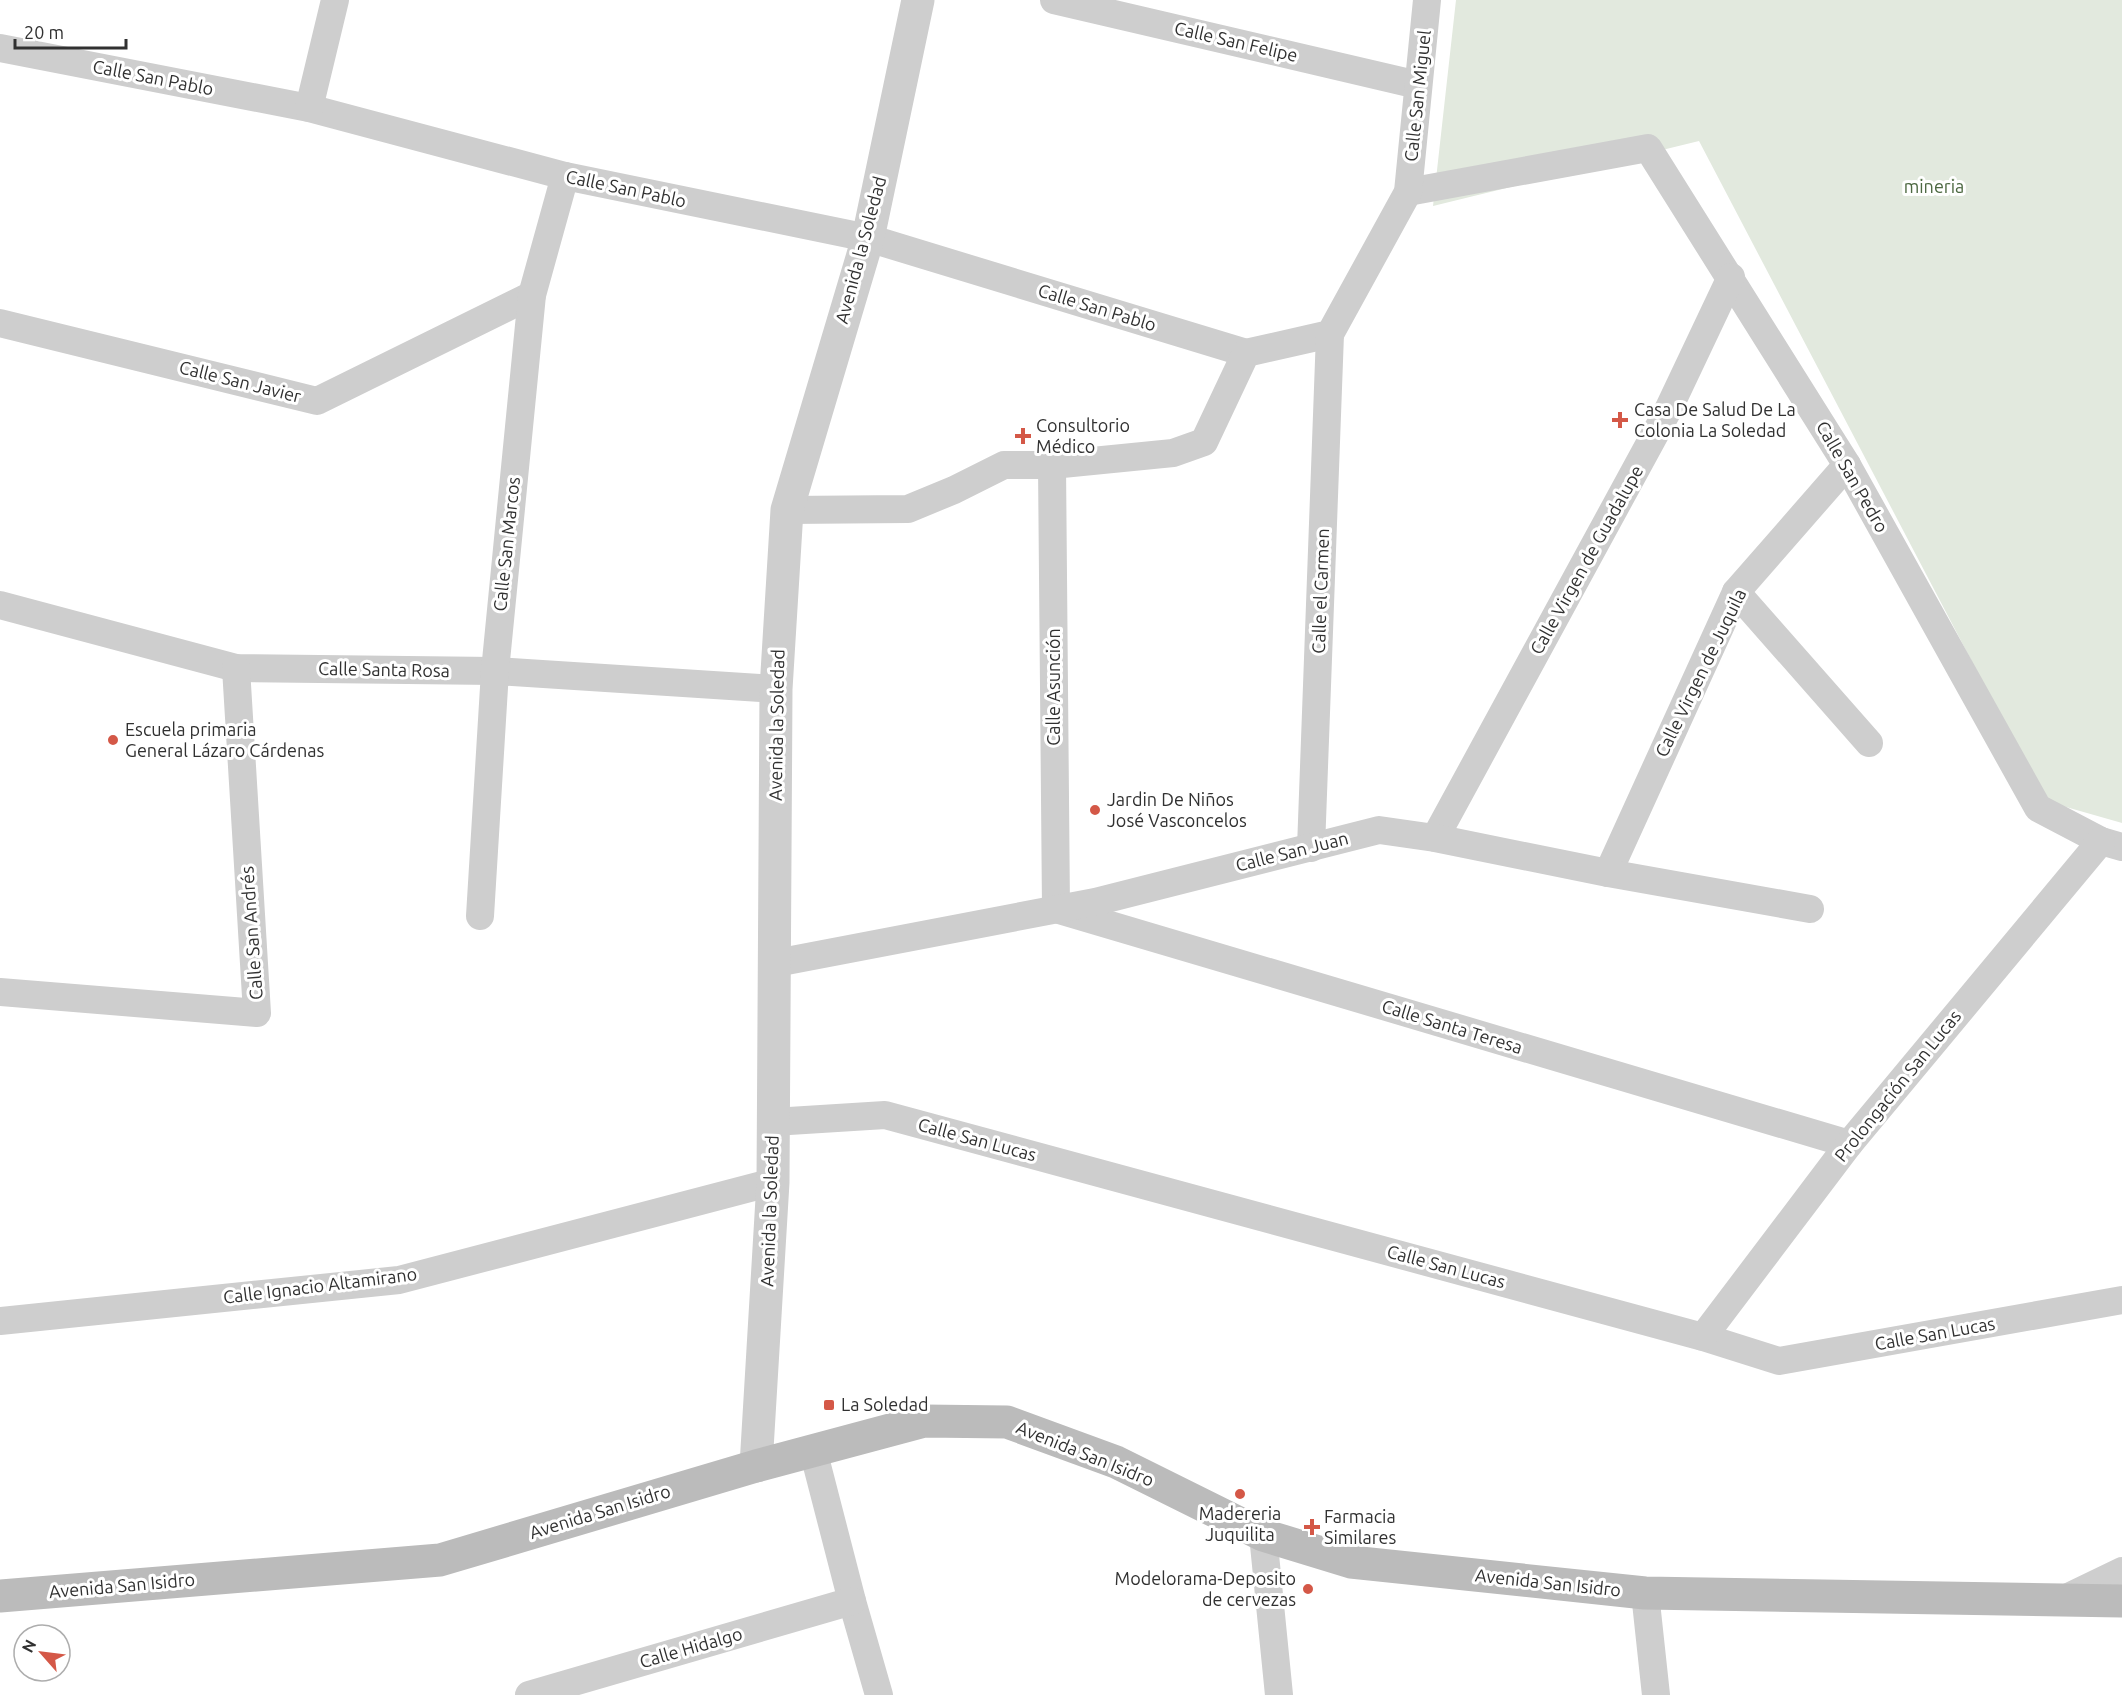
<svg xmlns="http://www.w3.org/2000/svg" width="2122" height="1695" font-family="Ubuntu,sans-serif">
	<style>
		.green { fill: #e2e9de }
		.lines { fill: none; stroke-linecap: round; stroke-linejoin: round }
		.minor { stroke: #cecece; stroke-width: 28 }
		.tertiary { stroke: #cecece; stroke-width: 33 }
		.secondary { stroke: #bbb; stroke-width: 33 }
		.poi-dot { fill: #d45847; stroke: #fff; stroke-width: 2 }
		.labels { text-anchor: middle; stroke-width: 6; stroke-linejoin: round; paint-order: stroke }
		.street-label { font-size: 18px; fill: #313131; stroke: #fff }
		.park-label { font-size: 18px; fill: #4d6942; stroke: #fff }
		.poi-label { font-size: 18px; fill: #313131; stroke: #fff; text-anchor: start }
	</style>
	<rect width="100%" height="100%" fill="#fff"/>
	<path class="green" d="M1456,0H2122V823L2045,801L1699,141L1433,206Z"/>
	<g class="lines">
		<g class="minor">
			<path d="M1054,0L1418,85"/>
			<path d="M0,48L309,108L565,176L868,238L1246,353"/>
			<path d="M309,108L335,0"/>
			<path d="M1408,192L1648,148L1847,465L2038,808L2101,841L2122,847"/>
			<path d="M0,323L317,401L532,295"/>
			<path d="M1052,465L1056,909L1849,1144"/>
			<path d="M787,510L908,509L954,490L1004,465H1052L1173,453L1204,442L1246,353L1330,334L1408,192L1427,0"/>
			<path d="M1736,592L1869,743"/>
			<path d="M0,605L236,668L495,671L776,689"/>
			<path d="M1435,838L1668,410L1731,277"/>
			<path d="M1311,848L1330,334"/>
			<path d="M1608,873L1736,592L1847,465"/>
			<path d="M480,916L495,671L532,295L565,176"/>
			<path d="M776,963L1095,902L1379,830L1435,838L1608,873L1810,909"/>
			<path d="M0,992L257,1013L236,668"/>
			<path d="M773,1122L885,1115L1703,1337L1779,1361L2122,1300"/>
			<path d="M0,1321L399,1280L773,1182"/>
			<path d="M1703,1337L1849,1144L2101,841"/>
			<path d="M813,1450L852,1601L879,1695"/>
			<path d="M1263,1535L1279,1695"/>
			<path d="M1645,1593L1656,1695"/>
			<path d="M2066,1598L2122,1571"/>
			<path d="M529,1695L852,1601"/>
		</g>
		<path class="tertiary" d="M756,1466L773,1182L776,689L787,510L868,238L918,0"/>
		<path class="secondary" d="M0,1596L440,1560L756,1466L924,1421L1007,1422L1116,1462L1263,1535L1351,1562L1645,1593L2122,1601"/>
	</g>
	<g class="poi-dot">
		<path d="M1617 411h6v6h6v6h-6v6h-6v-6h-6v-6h6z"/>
		<path d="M1020 427h6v6h6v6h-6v6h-6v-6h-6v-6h6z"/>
		<circle cx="113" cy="740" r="6"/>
		<circle cx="1095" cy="810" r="6"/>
		<rect x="823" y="1399" width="12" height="12" rx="3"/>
		<circle cx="1240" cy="1494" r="6"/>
		<path d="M1309 1518h6v6h6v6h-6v6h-6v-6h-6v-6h6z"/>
		<circle cx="1308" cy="1589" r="6"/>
	</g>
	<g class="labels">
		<g class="street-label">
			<text transform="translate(1236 42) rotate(13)" y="6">Calle San Felipe</text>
			<text transform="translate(153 78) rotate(11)" y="6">Calle San Pablo</text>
			<text transform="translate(1418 96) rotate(-84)" y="6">Calle San Miguel</text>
			<text transform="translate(626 189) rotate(12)" y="6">Calle San Pablo</text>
			<text transform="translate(861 250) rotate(-75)" y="6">Avenida la Soledad</text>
			<text transform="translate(1097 308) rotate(17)" y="6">Calle San Pablo</text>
			<text transform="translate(240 382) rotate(14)" y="6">Calle San Javier</text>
			<text transform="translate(1852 477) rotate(60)" y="6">Calle San Pedro</text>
			<text transform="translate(507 544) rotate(-84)" y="6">Calle San Marcos</text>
			<text transform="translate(1587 560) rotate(-61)" y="6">Calle Virgen de Guadalupe</text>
			<text transform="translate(1321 591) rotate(-88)" y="6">Calle el Carmen</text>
			<text transform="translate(384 670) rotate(1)" y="6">Calle Santa Rosa</text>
			<text transform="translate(1701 673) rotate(-64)" y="6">Calle Virgen de Juquila</text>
			<text transform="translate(1054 687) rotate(-90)" y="6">Calle Asunción</text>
			<text transform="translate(777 725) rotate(-89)" y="6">Avenida la Soledad</text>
			<text transform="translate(1292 852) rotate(-14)" y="6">Calle San Juan</text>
			<text transform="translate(252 933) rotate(-94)" y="6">Calle San Andrés</text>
			<text transform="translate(1452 1027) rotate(17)" y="6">Calle Santa Teresa</text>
			<text transform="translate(1898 1086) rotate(-51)" y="6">Prolongación San Lucas</text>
			<text transform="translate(977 1140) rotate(15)" y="6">Calle San Lucas</text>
			<text transform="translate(770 1211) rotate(-88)" y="6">Avenida la Soledad</text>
			<text transform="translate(1446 1267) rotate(15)" y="6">Calle San Lucas</text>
			<text transform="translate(320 1286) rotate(-7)" y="6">Calle Ignacio Altamirano</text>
			<text transform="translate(1935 1334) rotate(-10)" y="6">Calle San Lucas</text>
			<text transform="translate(1085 1454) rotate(22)" y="6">Avenida San Isidro</text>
			<text transform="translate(600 1512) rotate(-17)" y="6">Avenida San Isidro</text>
			<text transform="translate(1548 1583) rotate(6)" y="6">Avenida San Isidro</text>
			<text transform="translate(122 1586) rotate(-5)" y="6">Avenida San Isidro</text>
			<text transform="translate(691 1648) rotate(-16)" y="6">Calle Hidalgo</text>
		</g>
		<g class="park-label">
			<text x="1934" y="193">mineria</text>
		</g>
		<g class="poi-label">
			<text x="1634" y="416">Casa De Salud De La<tspan x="1634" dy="21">Colonia La Soledad</tspan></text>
			<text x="1036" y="432">Consultorio<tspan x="1036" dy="21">Médico</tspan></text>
			<text x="125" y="736">Escuela primaria<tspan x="125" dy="21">General Lázaro Cárdenas</tspan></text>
			<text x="1107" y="806">Jardin De Niños<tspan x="1107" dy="21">José Vasconcelos</tspan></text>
			<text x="841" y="1411">La Soledad</text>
			<text x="1240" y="1520" text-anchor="middle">Madereria<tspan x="1240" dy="21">Juquilita</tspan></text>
			<text x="1324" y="1523">Farmacia<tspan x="1324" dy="21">Similares</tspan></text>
			<text x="1296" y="1585" text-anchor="end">Modelorama-Deposito<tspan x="1296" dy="21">de cervezas</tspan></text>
		</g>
	</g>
	<g transform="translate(42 1653) rotate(298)"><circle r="28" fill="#ffffff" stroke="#adadad" stroke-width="1.5"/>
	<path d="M0-4.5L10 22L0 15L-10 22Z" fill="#d45847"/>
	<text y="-9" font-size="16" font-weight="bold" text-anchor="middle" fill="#313131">N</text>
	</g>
	<path d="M15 39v9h111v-9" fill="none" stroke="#313131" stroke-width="3"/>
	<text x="24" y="39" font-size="18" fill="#313131" stroke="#ffffff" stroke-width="4.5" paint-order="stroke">20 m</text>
</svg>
